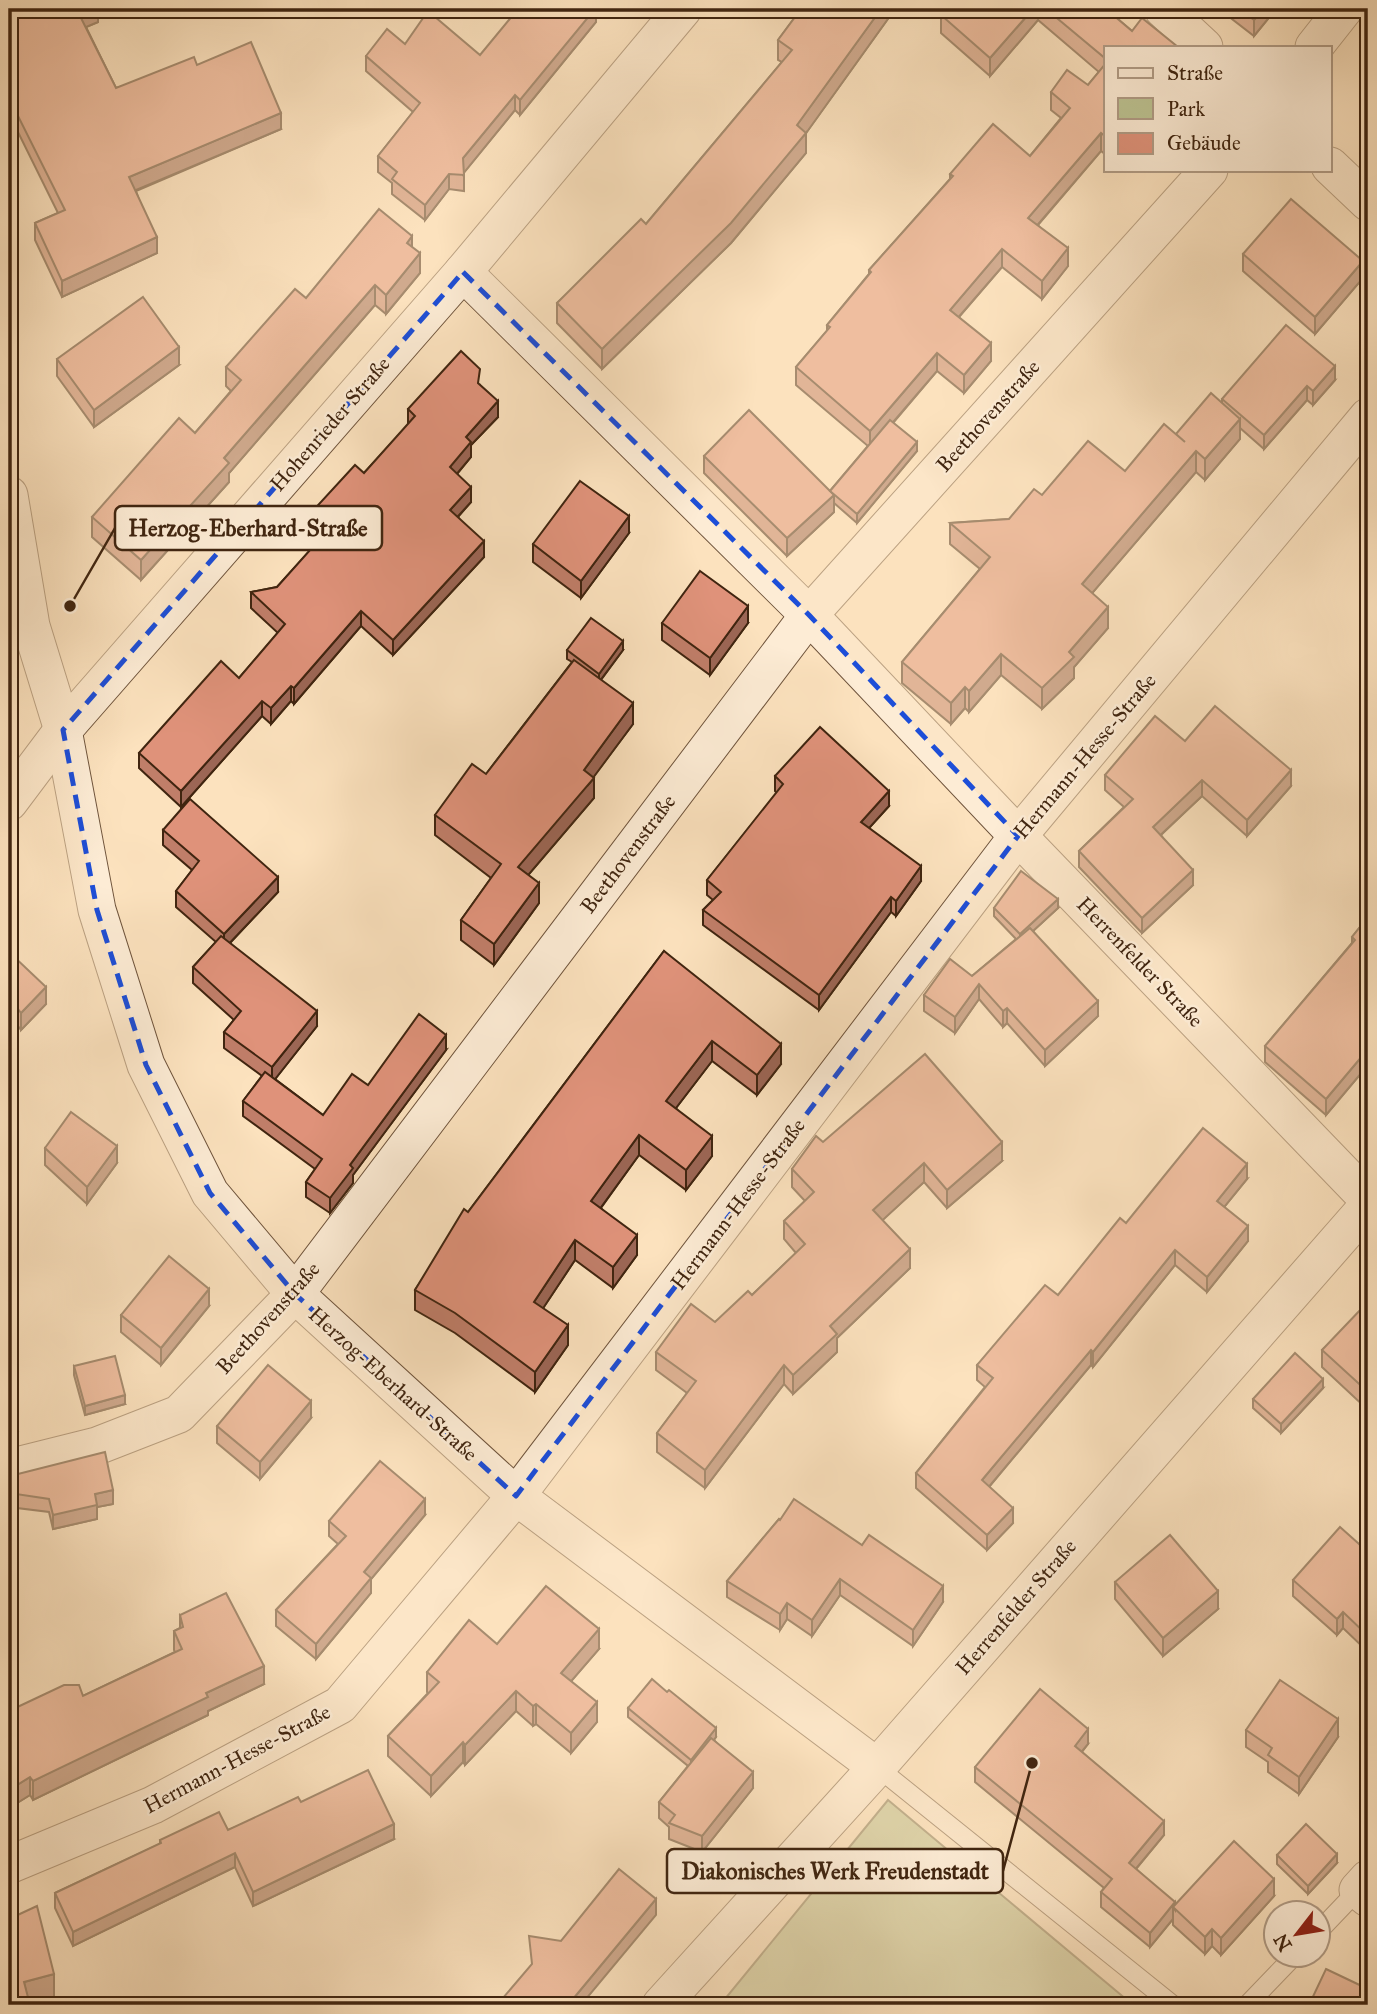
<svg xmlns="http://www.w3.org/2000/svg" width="1377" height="2014" font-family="'IM FELL Great Primer',serif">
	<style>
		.green { fill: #bdc493; stroke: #7e7452; stroke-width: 2 }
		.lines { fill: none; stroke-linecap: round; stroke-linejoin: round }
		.lane-casing { stroke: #6f543c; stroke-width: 20 }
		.street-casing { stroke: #6f543c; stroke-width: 39 }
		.lane { stroke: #fdecd5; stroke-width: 18 }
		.street { stroke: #fdecd5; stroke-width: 37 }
		.wall { fill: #c07e69; stroke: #402510; stroke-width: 2 }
		.shaded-wall { fill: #9c6655; stroke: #402510; stroke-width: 2 }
		.building { fill: #df927a; stroke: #402510; stroke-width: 2 }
		.marked { fill: none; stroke: #1d4ed8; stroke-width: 5; stroke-dasharray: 14 9; stroke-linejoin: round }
		.labels { text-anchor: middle; stroke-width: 5; stroke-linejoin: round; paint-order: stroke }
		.street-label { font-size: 21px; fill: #402510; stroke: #fdecd5 }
		.leader { fill: none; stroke: #402510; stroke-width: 2.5 }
		.callout-dot { fill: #402510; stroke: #fdecd5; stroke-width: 2.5 }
		.callout { fill: #fdecd5; stroke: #402510; stroke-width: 2.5 }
		.callout-label { font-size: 23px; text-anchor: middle; font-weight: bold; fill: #402510 }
	</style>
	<rect width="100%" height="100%" fill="#fce2be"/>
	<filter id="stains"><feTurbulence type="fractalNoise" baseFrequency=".00286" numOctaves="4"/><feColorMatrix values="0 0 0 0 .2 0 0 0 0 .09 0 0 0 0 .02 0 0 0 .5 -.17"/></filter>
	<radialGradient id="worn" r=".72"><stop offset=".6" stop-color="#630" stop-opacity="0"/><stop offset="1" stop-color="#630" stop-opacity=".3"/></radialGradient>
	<path class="green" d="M888,1800L1133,2005H720Z"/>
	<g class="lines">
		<g class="lane-casing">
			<g id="lane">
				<path d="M877,1767L1173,2005"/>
				<path d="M1318,1932L1358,1890"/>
				<path d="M1247,2005L1296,1954"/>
			</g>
		</g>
		<g class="street-casing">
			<g id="street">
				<path d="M1163,9L1204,47"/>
				<path d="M1314,47L1344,9"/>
				<path d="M1330,166L1368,202"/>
				<path d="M463,272L809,615L1018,836L1368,1199"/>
				<path d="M9,495L31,626L63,730L97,910L146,1065L210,1193L295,1294L516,1496L877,1767"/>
				<path d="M9,802L63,730L463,272L683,9"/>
				<path d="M9,1468L97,1446L179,1414L295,1294L809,615L1209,170"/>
				<path d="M9,1865L153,1805L340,1705L516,1496L1018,836L1368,417"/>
				<path d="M1368,1879L1358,1890L1368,1898"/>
				<path d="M661,2005L877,1767L1368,1206"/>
			</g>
		</g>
		<use href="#lane" class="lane"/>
		<use href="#street" class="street"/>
	</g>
	<g class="wall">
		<path d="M9,9H98V22L86,27L116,88L197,65L281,129L136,191L157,253L62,297L35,240V223L58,213L12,120V109L9,100V43H10L9,40Z"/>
		<path d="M596,9V22L520,115L515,110L464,172V191L449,189L425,220L392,194V183L378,172V156L413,112L366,71V56L405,44L480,55Z"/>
		<path d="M801,9H895L806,133V153L731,243L602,369L557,323V303L646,224L782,62L778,60V40Z"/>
		<path d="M947,9H1106L1132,31L1178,47H1106V155L1101,151L1038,225L1068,266L1042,299L1002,267L959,317L991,361L964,393L937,371L893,423L917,451L857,523L834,503V512L787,556L704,473V456L830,491L868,446L796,385V367L827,331V325L869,274V270L950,179V174L1030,156L1061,118L1051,110V92L1088,85L1099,72L1038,20L990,76L941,33V15Z"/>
		<path d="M1219,9H1276L1254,36Z"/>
		<path d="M412,247L420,273L386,314L375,305L229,473V482L141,580L92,537V517L195,433L231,391L226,386V367L306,298Z"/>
		<path d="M1243,254L1363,278L1315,334L1243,271Z"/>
		<path d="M57,359L179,365L94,427L57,376Z"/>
		<path d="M1335,380L1313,405L1307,400L1264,449L1240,428V439L1205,480L1196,472L1092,593L1108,628L1074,667V678L1042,709L1001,675L969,712L965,708L951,724L902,683V662L980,569L950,544V523L1009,519L1042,495L1125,471L1222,403V399Z"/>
		<path d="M480,385L498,417L471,445V457L457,474L471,502L458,517L484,557L393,655L361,626L294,704L291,701L271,724L262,716L181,807L139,768V753L239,678L278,633L251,608V592L277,587L320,540L309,530V515L364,473L408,425V409Z"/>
		<path d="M629,533L581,598L533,562V544Z"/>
		<path d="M662,623H748L710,675L662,640Z"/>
		<path d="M567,650H623L601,680L633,724L593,777L594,798L528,875L539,903L494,965L461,940V920L491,878L435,835V815L486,774L572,662L567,659Z"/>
		<path d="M1185,741L1291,786L1247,836L1202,796L1161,835L1193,885L1142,933L1079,867V851L1124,807L1105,790V775Z"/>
		<path d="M775,776L889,806L869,828L921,881L896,916L891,912L819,1010L703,925V910L713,900L707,895V880L777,793L775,791Z"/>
		<path d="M163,830L278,892L230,943L317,1026L275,1079L323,1115L368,1085L446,1050L353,1175V1183L330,1213L306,1197V1182L315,1169L243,1116V1101L262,1076L224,1048V1032L234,1020L193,983V967L216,942L176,907V891L192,870L163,845Z"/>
		<path d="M994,908H1058L1033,931L1098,1016L1045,1066L1007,1023L1003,1027L979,999L955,1033L924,1011V995L972,976L1016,939L994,916Z"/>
		<path d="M1368,917L1365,1073L1363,1071L1326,1115L1265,1062V1046L1352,943V937Z"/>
		<path d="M664,951L781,1064L757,1095L712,1061L676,1108L712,1156L686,1190L639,1155L601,1208L637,1255L613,1288L575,1260L543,1308L568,1345L535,1392L455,1333L415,1310V1290L468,1212Z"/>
		<path d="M9,952L46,1004L21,1030L18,1026Z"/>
		<path d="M823,1142L1002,1161L947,1208L924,1182L882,1220L910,1268L837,1338V1352L793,1394L784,1384L705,1488L657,1452V1433L687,1393L656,1370V1352L715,1322L752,1295L796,1253L784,1239V1221L805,1201L792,1187V1169Z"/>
		<path d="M45,1148L117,1163L87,1204L45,1165Z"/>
		<path d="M1247,1179L1224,1207L1248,1241L1207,1292L1175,1265L1093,1367L1091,1365L989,1487L1013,1523L987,1550L916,1488V1473L985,1387L977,1380V1365L1058,1295L1126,1223Z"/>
		<path d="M209,1306L161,1365L121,1332V1315Z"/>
		<path d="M1368,1310V1410L1322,1367V1350Z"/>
		<path d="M74,1366L125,1404L85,1415L74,1375Z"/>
		<path d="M1323,1388L1281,1433L1253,1408V1399Z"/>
		<path d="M311,1418L260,1479L217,1443V1426Z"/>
		<path d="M9,1475L113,1504L97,1507V1519L53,1529L49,1512L9,1507Z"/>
		<path d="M425,1515L371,1579V1593L316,1659L276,1626V1610L338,1544L329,1536V1521Z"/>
		<path d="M779,1519L943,1602L913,1646L840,1595L812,1636L787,1619L780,1630L727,1597V1581Z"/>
		<path d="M1368,1552V1652L1343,1628L1337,1635L1293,1596V1580Z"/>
		<path d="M1115,1582L1218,1609L1163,1656L1115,1599Z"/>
		<path d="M180,1615L264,1684L208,1711V1715L33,1800L30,1795L9,1808V1711L83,1696L175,1652L174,1650V1631L180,1628Z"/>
		<path d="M497,1644L599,1649L571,1681L597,1722L571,1753L536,1724L533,1726L516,1711L465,1765L463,1762L431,1796L388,1756V1736L428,1693L427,1692V1672Z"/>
		<path d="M628,1708L716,1737L714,1740L753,1788L702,1852L669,1839V1827L659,1818V1802L688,1766L628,1717Z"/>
		<path d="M1246,1730L1338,1737L1299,1794L1268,1772V1762L1246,1747Z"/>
		<path d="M1088,1744L1082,1752L1164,1835L1136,1869L1175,1905L1274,1896L1221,1955L1212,1946L1205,1954L1173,1925V1919L1150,1947L1101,1907V1892L1104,1888L975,1782V1767Z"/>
		<path d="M301,1802L394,1839L253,1906L235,1867L73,1946L55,1908V1893L160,1844V1840L228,1830Z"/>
		<path d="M1277,1855L1337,1863L1308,1894L1277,1864Z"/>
	</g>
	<g class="shaded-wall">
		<path d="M92,9H98V22L79,30V14Z"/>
		<path d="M584,9H598H596V22L520,115V100Z"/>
		<path d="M881,9H895L804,136L806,133V153L731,243L602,369V349L797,125Z"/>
		<path d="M1033,9H1038V20L990,76V58Z"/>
		<path d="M1264,9H1276L1254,36V20Z"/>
		<path d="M515,95V110L463,174V158Z"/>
		<path d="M281,113V129L129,193V177Z"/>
		<path d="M1101,133V151L1028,236V218Z"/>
		<path d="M449,174V189L425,220V205Z"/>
		<path d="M412,236V256L407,243Z"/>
		<path d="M157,237V253L62,297V281Z"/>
		<path d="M1068,248V266L1042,299V281Z"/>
		<path d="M1002,249V267L950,327V310Z"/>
		<path d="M420,253V273L386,314V295Z"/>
		<path d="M1363,261V278L1315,334V317Z"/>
		<path d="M375,285V305L229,473V482L141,580V560L224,458Z"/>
		<path d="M991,343V361L964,393V375Z"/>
		<path d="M179,347V365L94,427V410Z"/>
		<path d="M937,353V371L870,449V431Z"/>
		<path d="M1335,366V380L1313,405V391Z"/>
		<path d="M1307,386V400L1264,449V435Z"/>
		<path d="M498,401V417L471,445V457L450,482V467L466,437Z"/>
		<path d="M1240,419V439L1205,480V459Z"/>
		<path d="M917,442V451L857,523V514Z"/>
		<path d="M1196,451V472L1082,605V584Z"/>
		<path d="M471,487V502L450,525V510Z"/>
		<path d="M834,495V512L787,556V538Z"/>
		<path d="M629,516V533L581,598V581Z"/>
		<path d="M484,541V557L393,655V640Z"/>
		<path d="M748,606V623L710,675V658Z"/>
		<path d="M1108,607V628L1074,667V678L1042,709V688L1069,652Z"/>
		<path d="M361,611V626L294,704V688Z"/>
		<path d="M623,641V650L599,682V674Z"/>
		<path d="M1001,654V675L969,712V691Z"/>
		<path d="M291,686V701L271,724V708Z"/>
		<path d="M965,687V708L951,724V703Z"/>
		<path d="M262,701V716L181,807V791Z"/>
		<path d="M633,703V724L587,786L594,778V798L518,887V867L584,770Z"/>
		<path d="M1291,770V786L1247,836V820Z"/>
		<path d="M1202,780V796L1153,842V827Z"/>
		<path d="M889,791V806L861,837V822Z"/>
		<path d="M921,866V881L896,916V901Z"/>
		<path d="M1193,870V885L1142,933V918Z"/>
		<path d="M278,877V892L224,949V934Z"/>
		<path d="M539,883V903L494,965V944Z"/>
		<path d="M891,897V912L819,1010V995Z"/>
		<path d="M1058,899V908L1020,943V934Z"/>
		<path d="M979,984V999L955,1033V1017Z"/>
		<path d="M46,987V1004L21,1030V1013Z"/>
		<path d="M1098,1001V1016L1045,1066V1050Z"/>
		<path d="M1007,1008V1023L1003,1027V1011Z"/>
		<path d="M18,1009V1026L9,1036V1019Z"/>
		<path d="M317,1011V1026L272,1083V1067Z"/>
		<path d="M446,1035V1050L353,1175V1183L330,1213V1198L350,1165Z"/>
		<path d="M712,1041V1061L666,1121V1101Z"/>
		<path d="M781,1044V1064L757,1095V1075Z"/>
		<path d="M1368,1053V1070L1365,1073V1057Z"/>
		<path d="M1363,1055V1071L1326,1115V1099Z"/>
		<path d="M639,1135V1155L591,1221V1201Z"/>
		<path d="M712,1136V1156L686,1190V1170Z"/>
		<path d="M1002,1142V1161L947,1208V1190Z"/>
		<path d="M117,1146V1163L87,1204V1187Z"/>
		<path d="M924,1163V1182L873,1229V1210Z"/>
		<path d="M1247,1164V1179L1217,1216V1201Z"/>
		<path d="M1248,1226V1241L1207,1292V1277Z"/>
		<path d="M637,1235V1255L613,1288V1267Z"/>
		<path d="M575,1240V1260L534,1322V1302Z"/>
		<path d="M910,1249V1268L837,1338V1352L793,1394V1375L830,1326Z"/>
		<path d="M1175,1250V1265L1093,1367V1352Z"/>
		<path d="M209,1289V1306L161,1365V1348Z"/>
		<path d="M568,1325V1345L535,1392V1372Z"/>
		<path d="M1091,1350V1365L982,1495V1480Z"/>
		<path d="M784,1365V1384L705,1488V1470Z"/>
		<path d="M1323,1379V1388L1281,1433V1424Z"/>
		<path d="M125,1395V1404L85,1415V1406Z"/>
		<path d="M311,1401V1418L260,1479V1462Z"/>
		<path d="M18,1431V1444L9,1446V1433Z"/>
		<path d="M113,1490V1504L97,1507V1519L53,1529V1515L95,1494Z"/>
		<path d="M425,1499V1515L371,1579V1593L316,1659V1644L364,1572Z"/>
		<path d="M1013,1508V1523L987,1550V1535Z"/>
		<path d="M840,1579V1595L812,1636V1620Z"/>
		<path d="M943,1586V1602L913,1646V1630Z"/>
		<path d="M1218,1591V1609L1163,1656V1638Z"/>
		<path d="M787,1603V1619L780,1630V1614Z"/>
		<path d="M1343,1612V1628L1337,1635V1619Z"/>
		<path d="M599,1629V1649L561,1693V1673Z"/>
		<path d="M264,1666V1684L208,1711V1715L33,1800V1781L206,1693Z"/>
		<path d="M516,1691V1711L465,1765V1745Z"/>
		<path d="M597,1702V1722L571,1753V1733Z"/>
		<path d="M536,1704V1724L533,1726V1706Z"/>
		<path d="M1338,1719V1737L1299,1794V1777Z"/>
		<path d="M716,1728V1737L691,1769V1760Z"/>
		<path d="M1088,1729V1744L1075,1760V1746Z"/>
		<path d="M463,1742V1762L431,1796V1776Z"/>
		<path d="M753,1772V1788L702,1852V1836Z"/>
		<path d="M30,1777V1795L9,1808V1790Z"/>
		<path d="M1164,1821V1835L1129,1877V1863Z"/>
		<path d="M394,1824V1839L253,1906V1892Z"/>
		<path d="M235,1853V1867L73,1946V1932Z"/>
		<path d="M1337,1854V1863L1308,1894V1886Z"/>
		<path d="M1274,1879V1896L1221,1955V1938Z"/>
		<path d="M656,1899V1915L581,2005H568Z"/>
		<path d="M1175,1902V1910L1173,1907V1919L1150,1947V1933Z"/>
		<path d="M1212,1929V1946L1205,1954V1937Z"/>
		<path d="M54,1974V1999L29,2005L24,1982Z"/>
	</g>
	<g class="building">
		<path d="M9,9H92L79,14L116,88L194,57L197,65L251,42L281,113L129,177L157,237L62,281L35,223L65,210L12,104L16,102L9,84V43L16,40L9,23Z"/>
		<path d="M518,9H595L520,100L515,95L463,158L464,175L449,174L425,205L392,179L397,172L378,156L420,103L366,56L387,29L405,44L428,11L480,55Z"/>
		<path d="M801,9H881L797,125L806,133L731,223L602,349L557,303L641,219L646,224L792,50L778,40Z"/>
		<path d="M947,9H1033L990,58L941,15Z"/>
		<path d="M1046,9H1106L1132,31L1142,18L1178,47H1106V59Z"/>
		<path d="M1239,9H1264L1254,20Z"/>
		<path d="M1106,63V137L1101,133L1028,218L1068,248L1042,281L1002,249L950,310L991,343L964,375L937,353L870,431L796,367L830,327L827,325L871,272L869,270L953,176L950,174L993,124L1030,156L1070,108L1051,92L1067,70L1088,85Z"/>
		<path d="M1291,199L1363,261L1315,317L1243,254Z"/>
		<path d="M379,209L412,236L407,243L420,253L386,295L375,285L224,458L229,463L141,560L92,517L179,418L195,433L241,380L226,367L295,289L306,298Z"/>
		<path d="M143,297L179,347L94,410L57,359Z"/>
		<path d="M1286,325L1335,366L1313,391L1307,386L1264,435L1222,399Z"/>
		<path d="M461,351L480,369L478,383L498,401L466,437L471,442L450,467L471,487L450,510L484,541L393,640L361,611L294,688L291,686L271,708L262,701L181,791L139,753L221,661L239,678L285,624L251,592L277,587L327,531L309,515L355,465L364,473L415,416L408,409Z"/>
		<path d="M1211,393L1240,419L1205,459L1196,451L1082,584L1108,607L1069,652L1074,657L1042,688L1001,654L969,691L965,687L951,703L902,662L990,557L950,523L1009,519L1034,489L1042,495L1088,441L1125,471L1164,424L1185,442L1176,434Z"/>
		<path d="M749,410L834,495L787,538L704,456Z"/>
		<path d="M890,420L917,442L857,514L830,491Z"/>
		<path d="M580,481L629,516L581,581L533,544Z"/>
		<path d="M700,571L748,606L710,658L662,623Z"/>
		<path d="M591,618L623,641L599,674L567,650Z"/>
		<path d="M574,660L633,703L584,770L594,778L518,867L539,883L494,944L461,920L501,864L435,815L472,764L486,774Z"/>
		<path d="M1215,706L1291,770L1247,820L1202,780L1153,827L1193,870L1142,918L1079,851L1133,799L1105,775L1155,716L1185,741Z"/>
		<path d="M820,727L889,791L861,822L921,866L896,901L891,897L819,995L703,910L721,892L707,880L783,784L775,776Z"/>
		<path d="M190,799L278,877L224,934L176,891L199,861L163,830Z"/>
		<path d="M1021,871L1058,899L1020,934L994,908Z"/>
		<path d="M1368,917V1053L1365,1057L1363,1055L1326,1099L1265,1046L1355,940L1352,937Z"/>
		<path d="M1030,928L1098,1001L1045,1050L1007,1008L1003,1011L979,984L955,1017L924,995L950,959L972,976Z"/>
		<path d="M221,936L317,1011L272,1067L224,1032L241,1011L193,967Z"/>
		<path d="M664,951L781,1044L757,1075L712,1041L666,1101L712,1136L686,1170L639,1135L591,1201L637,1235L613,1267L575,1240L534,1302L568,1325L535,1372L455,1313L415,1290L464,1209L468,1212Z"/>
		<path d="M9,952L46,987L21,1013L18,1009L9,1019Z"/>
		<path d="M419,1014L446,1035L350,1165L353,1168L330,1198L306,1182L322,1159L243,1101L265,1072L323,1115L352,1074L368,1085Z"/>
		<path d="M925,1054L1002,1142L947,1190L924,1163L873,1210L910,1249L830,1326L837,1334L793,1375L784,1365L705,1470L657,1433L696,1381L656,1352L691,1304L715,1322L748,1291L752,1295L805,1244L784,1221L814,1192L792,1169L816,1136L823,1142Z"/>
		<path d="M71,1112L117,1146L87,1187L45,1148Z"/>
		<path d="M1203,1128L1247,1164L1217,1201L1248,1226L1207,1277L1175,1250L1093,1352L1091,1350L982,1480L1013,1508L987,1535L916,1473L993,1378L977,1365L1045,1285L1058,1295L1120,1218L1126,1223Z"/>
		<path d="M169,1256L209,1289L161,1348L121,1315Z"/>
		<path d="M1364,1306L1368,1310V1392L1322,1350Z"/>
		<path d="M1295,1353L1323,1379L1281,1424L1253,1399Z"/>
		<path d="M115,1356L125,1395L85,1406L74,1366Z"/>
		<path d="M268,1365L311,1401L260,1462L217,1426Z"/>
		<path d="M9,1396L18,1431L9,1433Z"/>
		<path d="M105,1452L113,1490L95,1494L97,1505L53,1515L49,1499L9,1493V1475H14Z"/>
		<path d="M380,1461L425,1499L364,1572L371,1578L316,1644L276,1610L346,1536L329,1521Z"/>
		<path d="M794,1499L862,1545L869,1535L943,1586L913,1630L840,1579L812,1620L787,1603L780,1614L727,1581L779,1519L780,1520Z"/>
		<path d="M1340,1527L1368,1552V1636L1343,1612L1337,1619L1293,1580Z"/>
		<path d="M1170,1535L1218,1591L1163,1638L1115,1582Z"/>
		<path d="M546,1586L599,1629L561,1673L597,1702L571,1733L536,1704L533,1706L516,1691L465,1745L463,1742L431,1776L388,1736L439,1682L427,1672L469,1620L497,1644Z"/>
		<path d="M226,1593L264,1666L206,1693L208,1697L33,1781L30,1777L9,1790V1711L64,1685H79L83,1696L182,1649L174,1631L183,1627L180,1615Z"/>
		<path d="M652,1679L667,1692L669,1690L716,1728L691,1760L628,1708Z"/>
		<path d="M1280,1680L1338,1719L1299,1777L1268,1755L1272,1748L1246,1730Z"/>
		<path d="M1040,1689L1088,1729L1075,1746L1164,1821L1129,1863L1175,1902L1150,1933L1101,1892L1112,1879L975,1767Z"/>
		<path d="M711,1738L753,1772L702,1836L669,1823L675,1815L659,1802Z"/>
		<path d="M368,1770L394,1824L253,1892L235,1853L73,1932L55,1893L161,1843L160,1840L219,1812L228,1830L298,1797L301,1802Z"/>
		<path d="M1306,1824L1337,1854L1308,1886L1277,1855Z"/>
		<path d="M1234,1841L1274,1879L1221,1938L1212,1929L1205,1937L1173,1907Z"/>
		<path d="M619,1869L656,1899L568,2005H497L532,1964L529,1936L561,1941Z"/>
		<path d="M37,1906L54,1974L24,1982L30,2005H9V1919Z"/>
		<path d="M1326,1969L1368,1989V2005H1309Z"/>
	</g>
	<path d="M0 0H1377V2014H0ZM463,272L809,615L1018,836L516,1496L295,1294L210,1193L146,1065L97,910L63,730Z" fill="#fce2be" fill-opacity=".55" fill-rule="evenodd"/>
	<path class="marked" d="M463,272L809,615L1018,836L516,1496L295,1294L210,1193L146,1065L97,910L63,730Z"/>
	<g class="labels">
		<g class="street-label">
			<text transform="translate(988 416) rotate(-48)" y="7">Beethovenstraße</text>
			<text transform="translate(330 424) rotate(-49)" y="7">Hohenrieder Straße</text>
			<text transform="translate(1085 756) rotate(-50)" y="7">Hermann-Hesse-Straße</text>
			<text transform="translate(628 854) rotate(-53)" y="7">Beethovenstraße</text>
			<text transform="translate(1140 962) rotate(46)" y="7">Herrenfelder Straße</text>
			<text transform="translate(738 1204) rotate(-53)" y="7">Hermann-Hesse-Straße</text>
			<text transform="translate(268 1318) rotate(-48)" y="7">Beethovenstraße</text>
			<text transform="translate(393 1384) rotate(42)" y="7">Herzog-Eberhard-Straße</text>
			<text transform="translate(1016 1607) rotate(-49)" y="7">Herrenfelder Straße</text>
			<text transform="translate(237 1759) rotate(-28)" y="7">Hermann-Hesse-Straße</text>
		</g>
	</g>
	<path class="leader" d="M70 606L115 528M1032 1763L1003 1871"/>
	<g class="callout-dot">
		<circle cx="70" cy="606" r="7"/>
		<circle cx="1032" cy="1763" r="7"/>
	</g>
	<g class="callout">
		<rect x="115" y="506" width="267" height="44" rx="7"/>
		<rect x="667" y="1849" width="336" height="44" rx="7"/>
	</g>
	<g class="callout-label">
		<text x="248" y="536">Herzog-Eberhard-Straße</text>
		<text x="835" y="1879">Diakonisches Werk Freudenstadt</text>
	</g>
	<rect width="1377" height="2014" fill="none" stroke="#fce2be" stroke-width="35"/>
	<rect x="10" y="10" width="1356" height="1993" fill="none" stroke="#402510" stroke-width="3.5"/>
	<rect x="18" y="18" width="1342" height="1979" fill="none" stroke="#402510" stroke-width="2"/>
	<rect x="1104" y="46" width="228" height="126" fill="#fdecd5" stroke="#b19c86" stroke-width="2"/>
	<rect x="1118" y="68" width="35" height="10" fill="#fdecd5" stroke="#b19c86" stroke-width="2"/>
	<text x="1167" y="80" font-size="21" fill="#402510">Straße</text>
	<rect x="1118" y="98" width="35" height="21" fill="#bdc493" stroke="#b19c86" stroke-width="2"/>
	<text x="1167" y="116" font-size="21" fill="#402510">Park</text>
	<rect x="1118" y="133" width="35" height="21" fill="#df927a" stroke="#b19c86" stroke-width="2"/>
	<text x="1167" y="150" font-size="21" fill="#402510">Gebäude</text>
	<g transform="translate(1297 1934) rotate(239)"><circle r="33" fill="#fdecd5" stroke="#b19c86" stroke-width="2"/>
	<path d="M0-5L12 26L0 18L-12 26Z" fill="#8f2418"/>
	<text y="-10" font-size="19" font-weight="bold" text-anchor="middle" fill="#402510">N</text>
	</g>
	<rect width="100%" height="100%" filter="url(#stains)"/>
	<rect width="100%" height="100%" fill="url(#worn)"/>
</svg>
